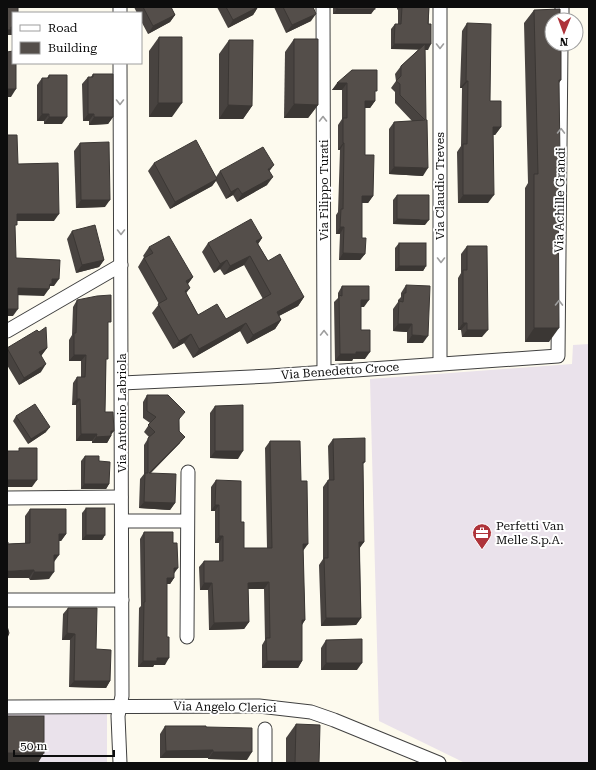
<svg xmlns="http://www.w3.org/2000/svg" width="596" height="770" font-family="'Roboto Serif',serif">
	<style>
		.industrial { fill: #eae2eb }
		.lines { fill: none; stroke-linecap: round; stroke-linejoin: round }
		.minor-casing { stroke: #404040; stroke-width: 15 }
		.minor { stroke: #fff; stroke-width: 13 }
		.wall { fill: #484340 }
		.shaded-wall { fill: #3b3734 }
		.building { fill: #544e4a; stroke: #3b3734 }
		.oneway { stroke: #9e9e9e }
		.labels { text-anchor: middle; stroke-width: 4; stroke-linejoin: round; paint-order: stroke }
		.street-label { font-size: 12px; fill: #0d0d0d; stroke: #fff }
		.poi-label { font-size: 12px; fill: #0d0d0d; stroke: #fff; text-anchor: start }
	</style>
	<rect width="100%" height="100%" fill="#fdfaee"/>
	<g class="industrial">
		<path d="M589,344V763H465L379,721L370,379L572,364L573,345Z"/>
		<rect x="7" y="714" width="100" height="49"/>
	</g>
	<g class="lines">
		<g class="minor-casing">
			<g id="minor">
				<path d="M120,7V13"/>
				<path d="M323,7L324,372"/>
				<path d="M440,7V364"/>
				<path d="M562,20V7"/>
				<path d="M7,331L121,265"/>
				<path d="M122,383L270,376L558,356L561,44"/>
				<path d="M7,498L121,497"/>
				<path d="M122,521H187"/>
				<path d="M7,600H122"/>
				<path d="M187,637L188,472"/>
				<path d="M7,707L259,706L311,712L334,720L439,763"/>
				<path d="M120,763L118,716L122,696L120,63"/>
				<path d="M265,763V729"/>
			</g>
		</g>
		<use href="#minor" class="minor"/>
	</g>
	<g class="wall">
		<path d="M134,7H171L175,15L170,22L148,34L141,21V13H137Z"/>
		<path d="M217,7H258L253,15L228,28Z"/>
		<path d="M274,7H313L311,21L286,33Z"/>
		<path d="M333,7H375L371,14H333Z"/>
		<path d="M397,7H429L428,50H425L423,176L389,174V129L394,122L412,121L395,103V92L391,88L396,81L395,74L401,66L419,49H391V29L395,24H398V10L397,9Z"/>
		<path d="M534,10L561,80L559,83L558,163L549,342H525V188L528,183L524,23Z"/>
		<path d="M467,23L490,101L501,127L495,135H493L488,203H458L457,152L461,146L462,88H460L462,31Z"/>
		<path d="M159,37L172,117H149V51Z"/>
		<path d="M294,39L318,105L308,118H284L285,52Z"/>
		<path d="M229,40L252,106L243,119H219V54Z"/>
		<path d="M352,70L375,93V101L370,108H365V155L373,196L368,203H362V238L365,254L360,260H339L340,234H336V215L338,212L340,150H338V125L342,119V90H332Z"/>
		<path d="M93,74L113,117L108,124L89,125V121H83L82,84L88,77H91Z"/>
		<path d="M49,75L62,124H44V121H37V85L42,78H47Z"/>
		<path d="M80,143L105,207L76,208L74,151Z"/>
		<path d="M154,163L216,177L220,171H269L267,185L237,202L233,195L226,199L216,181L212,186L170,209L148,171Z"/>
		<path d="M397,195L425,225L393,224V200Z"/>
		<path d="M72,231L104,260L99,267L76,273L67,239Z"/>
		<path d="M262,238L258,244L268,261L304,297L298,306L279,316L281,320L275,329L247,344L240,331L193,358L184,343L173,349L152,313L159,304L138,267L144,257L143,256L149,247L193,277L188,284L186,293L198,315L226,319L263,299L244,265L224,275L220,269L214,273L202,252L208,243Z"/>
		<path d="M399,243L426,266L423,271H395V248Z"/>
		<path d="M467,246L482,337H462L461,330H458V278L461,273V254Z"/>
		<path d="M406,285L423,343H407V332L393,331V309L398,302V300L401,297V293Z"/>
		<path d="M342,286L364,307H361V330L365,359H353L352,361H335L334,302L338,298V293Z"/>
		<path d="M77,300L108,326L106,361L105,412L111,435V436L107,443H92V441H76V405H72L73,383L77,377H81V361H69V340L72,335L73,307Z"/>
		<path d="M7,348H47L41,356V372L19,385L7,365Z"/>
		<path d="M147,395L180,418L179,420L180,443L151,473L175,503L170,510L139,508L140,479L144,474V445L149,437L144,432L150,423L143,418V402Z"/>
		<path d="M215,406L238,459L210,458V413Z"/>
		<path d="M16,416L46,432L28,444L13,421Z"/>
		<path d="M589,418V429L588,420Z"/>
		<path d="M333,439L365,462L363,464L364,542L360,547L361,618L356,625L321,626L319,565L323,559V487L328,480H329L328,446Z"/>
		<path d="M270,441L303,550L305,620L302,625V661L298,668H262V645L265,640L264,589H248L249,622L244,629L209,630L208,590H200L199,567L204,561H219V543H215V511H211V487L216,480L241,522L244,548H267L265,448Z"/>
		<path d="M85,456L99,461L109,484L106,489H81V461Z"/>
		<path d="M86,508L105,535L102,540H82V513Z"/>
		<path d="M30,509L66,534L61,541H59L49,579L30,580L8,544L25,543V516Z"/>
		<path d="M144,532L174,573V578L170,584H167L165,665H154L153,667H138L139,608L141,606L140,539Z"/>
		<path d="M68,608L110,681L106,688L69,687L70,640H62L63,614Z"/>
		<path d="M326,640L357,670H321V648Z"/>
		<path d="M296,724L319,763H286V738Z"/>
		<path d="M165,726L206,727L247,760L208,759V758H160V734Z"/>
	</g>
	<g class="shaded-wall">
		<path d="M258,7L253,15L228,28L233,20Z"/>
		<path d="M337,9H375L371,14H333Z"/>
		<path d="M316,14L311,21L286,33L292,25Z"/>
		<path d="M175,15L170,22L148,34L153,26Z"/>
		<path d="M11,27H13V35H7V36V30Z"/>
		<path d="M394,44H431L428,50L391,49Z"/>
		<path d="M466,81H468L462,88H460Z"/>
		<path d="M337,83H347L342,90H332Z"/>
		<path d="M7,89H16L11,97H7Z"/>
		<path d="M365,101H375L370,108H360Z"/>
		<path d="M158,103H182L172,117H149Z"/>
		<path d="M294,104L318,105L308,118H284Z"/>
		<path d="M228,105L252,106L243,119H219Z"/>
		<path d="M42,114H49L44,121H37Z"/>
		<path d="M88,114H94L89,121H83Z"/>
		<path d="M49,117H67L62,124H44Z"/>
		<path d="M94,117H113L108,124L89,125Z"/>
		<path d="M493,127H501L495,135H488Z"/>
		<path d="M343,143H344L340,150H338Z"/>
		<path d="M274,165L268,173V169Z"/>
		<path d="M394,167L428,168L423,176L389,174Z"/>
		<path d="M273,177L267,185L237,202L242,194Z"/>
		<path d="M217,179L212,186L170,209L175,202Z"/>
		<path d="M238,188L233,195L226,199L231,192Z"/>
		<path d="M463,195H494L488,203H458Z"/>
		<path d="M362,196H373L368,203H358Z"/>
		<path d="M81,200H110L105,207L76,208Z"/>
		<path d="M17,214H59L54,221H12Z"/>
		<path d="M397,219L429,220L425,225L393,224Z"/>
		<path d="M340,227H344L340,234H336Z"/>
		<path d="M262,238L256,247V241Z"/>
		<path d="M343,253L365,254L360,260H339Z"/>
		<path d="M250,256L244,265L224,275L230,266Z"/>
		<path d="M104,260L99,267L76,273L82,265Z"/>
		<path d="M227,260L220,269L214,273L220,264Z"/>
		<path d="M399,266H426L423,271H395Z"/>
		<path d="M193,277L187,285L186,281Z"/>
		<path d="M52,279H59L54,286H50L48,289H49L44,296L13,295L18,288Z"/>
		<path d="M190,288L184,296L185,291Z"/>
		<path d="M304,297L298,306L271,320L277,312Z"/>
		<path d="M361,300H369L364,307H356Z"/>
		<path d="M8,309H18L13,316H7V310Z"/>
		<path d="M281,320L275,329L247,344L253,335Z"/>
		<path d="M246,323L240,331L193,358L199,349Z"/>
		<path d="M463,323H467L461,330H458Z"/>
		<path d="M398,324H412L407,332L393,331Z"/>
		<path d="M534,328H559L549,342H525Z"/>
		<path d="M467,330H488L482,337H462Z"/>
		<path d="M191,334L184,343L173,349L179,341Z"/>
		<path d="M412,335L428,336L423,343H407Z"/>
		<path d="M47,348L41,356L39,352Z"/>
		<path d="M356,352H370L365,359H353L352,361H335L340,354Z"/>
		<path d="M74,355H86L81,361H69Z"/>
		<path d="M46,364L41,372L19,385L24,378Z"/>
		<path d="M77,399H80L76,405H72Z"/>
		<path d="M50,427L46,432L28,444L31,439Z"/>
		<path d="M111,431H114L110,436H111L107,443H92L96,437Z"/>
		<path d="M81,434H97L92,441H76Z"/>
		<path d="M185,437L180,443L144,479L149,473Z"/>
		<path d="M215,451H243L238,459L210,458Z"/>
		<path d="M7,480H37L32,487H7Z"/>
		<path d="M84,484H109L106,489H81Z"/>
		<path d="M144,502L175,503L170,510L139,508Z"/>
		<path d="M215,505H219L215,511H211Z"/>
		<path d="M59,534H66L61,541H54Z"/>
		<path d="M86,535H105L102,540H82Z"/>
		<path d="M219,536H223L219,543H215Z"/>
		<path d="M359,542H364L359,549Z"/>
		<path d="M303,544H308L303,551Z"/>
		<path d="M54,555H59L54,562Z"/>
		<path d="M174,568H178L173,575Z"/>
		<path d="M34,570L29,578H7V571Z"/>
		<path d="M34,572H54L49,579L30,580Z"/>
		<path d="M167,578H174L170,584H162Z"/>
		<path d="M269,582L264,589H243L248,583Z"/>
		<path d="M204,583H212L208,590H200Z"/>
		<path d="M326,618H361L356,625L321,626Z"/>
		<path d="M302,620H305L300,627Z"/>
		<path d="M249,622L244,629L209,630L214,623Z"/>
		<path d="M67,633L75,634L70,640H62Z"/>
		<path d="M157,658H169L165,665H154L153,667H138L143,661Z"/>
		<path d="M267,661H302L298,668H262Z"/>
		<path d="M326,663H362L357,670H321Z"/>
		<path d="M74,681H110L106,688L69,687Z"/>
		<path d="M213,750L208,758H160L166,751Z"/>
		<path d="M213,752H252L247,760L208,759Z"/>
		<path d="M7,753H44L38,763H7Z"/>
	</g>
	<g class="building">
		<path d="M7,7H18V13H13V27H11V30H7V16H8L7,15Z"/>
		<path d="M143,7H171L175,15L153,26Z"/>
		<path d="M226,7H258L233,20Z"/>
		<path d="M283,7H313L316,14L292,25Z"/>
		<rect x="337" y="7" width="38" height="2"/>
		<path d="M402,7H429L428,24H431V44H394L395,24H401Z"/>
		<path d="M560,9V20H552V44H561V80H559L560,160H558L559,328H534V174H538L534,10Z"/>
		<path d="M467,23L491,24L490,101H501V127H493L494,195H463V144H467L468,81H466Z"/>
		<path d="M159,37H182V103H158Z"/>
		<path d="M294,39H318V105L294,104Z"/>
		<path d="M229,40H253L252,106L228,105Z"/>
		<path d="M425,44L426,120H427L428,168L394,167V122L425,120L400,95V84L396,81L401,76V66Z"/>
		<path d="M13,51V63H16V89H7V52Z"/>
		<path d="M352,70H377V91H375V101H365V155H374L373,196H362V238H366L365,254L343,253L344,227H340L341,209H343L344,143H343V118H347V83H337Z"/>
		<path d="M93,74H113V117H94V114H88V77H93Z"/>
		<path d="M49,75H67V117H49V114H42V78H49Z"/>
		<path d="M7,135H17L18,164L58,163L59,214H17V225H15L16,258L60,260L59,279H52V284H50L49,289L18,288V309H8V313H7Z"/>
		<path d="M196,140L217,179L175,202L154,163Z"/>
		<path d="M109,142L110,200H81L80,143Z"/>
		<path d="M263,147L274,165L268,169L273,177L242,194L238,188L231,192L220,171Z"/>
		<path d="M397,195H429V220L397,219Z"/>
		<path d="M251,219L262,238L256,241L268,261L280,254L304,297L277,312L281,320L253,335L246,323L199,349L191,334L179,341L158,304L167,299L144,258L153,253L149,247L169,236L193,277L186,281L190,288L185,291L198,315L217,304L226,319L271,294L250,256L230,266L227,260L220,264L208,243Z"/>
		<path d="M95,225L104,260L82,265L72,231Z"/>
		<rect x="399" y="243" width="27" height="23"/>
		<path d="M467,246H487L488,330H467V323H463V270H467Z"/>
		<path d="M406,285L430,286L428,336L412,335V324H398L399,301L403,302L404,293H406Z"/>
		<path d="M342,286H369V300H361V330H370V352H356V354H340L339,295L342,296Z"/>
		<path d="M111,295V322H108V359H106L105,412H113L114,431H111V436L96,437L97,434H81L80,399H77V377H85L86,355H74V333H76L77,300L97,296Z"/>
		<path d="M46,327L47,348L39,352L46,364L24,378L7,348L37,330L39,332Z"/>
		<path d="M147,395H168L185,412L179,419V431L185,437L149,473L176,474L175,503L144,502L145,473H148V438L155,432L148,425L156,417L147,411Z"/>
		<path d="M35,404L50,427L31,439L16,416Z"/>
		<path d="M243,405V451H215V406Z"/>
		<path d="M365,438V462H363L364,542H359L361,618H326L324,558H328V480H334L333,439Z"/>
		<path d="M270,441H300L301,481H307L308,544H303L305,620H302V661H267L266,638H270L269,582L248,583L249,622L214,623L212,583H204V561H223V536H219V505H215L216,480L241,481V522H244V548H272Z"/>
		<path d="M19,448H37V480H7V451H19Z"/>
		<path d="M85,456H99V461L110,462L109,484H84Z"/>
		<rect x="86" y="508" width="19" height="27"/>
		<path d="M30,509H66V534H59V555H54V572H34V570L7,571V542H8V544L30,543Z"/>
		<path d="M144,532H173V543H177L178,568H174V578H167V637H169V658H157V661H143L144,602H145Z"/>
		<path d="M68,608H97L96,649L111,650L110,681H74L75,634L67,633Z"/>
		<path d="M7,626L9,633L7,638Z"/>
		<path d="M362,639V663H326V640Z"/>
		<rect x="7" y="716" width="37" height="37"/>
		<path d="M296,724L320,725L319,763H295Z"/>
		<path d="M165,726H206V727L252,728V752H213V750L166,751Z"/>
	</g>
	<defs><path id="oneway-chevron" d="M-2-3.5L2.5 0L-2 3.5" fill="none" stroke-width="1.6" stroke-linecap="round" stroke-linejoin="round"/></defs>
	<g class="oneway">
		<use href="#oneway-chevron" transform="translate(440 46) rotate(90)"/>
		<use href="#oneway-chevron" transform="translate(120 102) rotate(90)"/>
		<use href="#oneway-chevron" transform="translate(323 119) rotate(-90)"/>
		<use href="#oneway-chevron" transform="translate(561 131) rotate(-89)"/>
		<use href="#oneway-chevron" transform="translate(121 232) rotate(90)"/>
		<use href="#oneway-chevron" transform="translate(441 260) rotate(90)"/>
		<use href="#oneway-chevron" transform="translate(559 303) rotate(-89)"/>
		<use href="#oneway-chevron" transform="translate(324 333) rotate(-90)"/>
	</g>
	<defs>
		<g id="office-pin" transform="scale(1)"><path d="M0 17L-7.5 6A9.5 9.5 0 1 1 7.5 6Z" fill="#ae333a" stroke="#fff"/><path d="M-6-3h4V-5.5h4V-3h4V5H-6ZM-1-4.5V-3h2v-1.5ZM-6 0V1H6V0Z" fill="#fff"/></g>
	</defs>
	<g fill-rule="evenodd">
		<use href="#office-pin" x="482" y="533"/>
	</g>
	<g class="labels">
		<g class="street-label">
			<text transform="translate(440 186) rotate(-90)" y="4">Via Claudio Treves</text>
			<text transform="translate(324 190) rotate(-90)" y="4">Via Filippo Turati</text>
			<text transform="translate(560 200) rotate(-89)" y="4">Via Achille Grandi</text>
			<text transform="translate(340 371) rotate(-4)" y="4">Via Benedetto Croce</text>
			<text transform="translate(122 413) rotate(-90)" y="4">Via Antonio Labriola</text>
			<text transform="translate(225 707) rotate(1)" y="4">Via Angelo Clerici</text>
		</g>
		<g class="poi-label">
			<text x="496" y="530">Perfetti Van<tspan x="496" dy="14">Melle S.p.A.</tspan></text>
		</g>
	</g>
	<rect width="596" height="770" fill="none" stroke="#0d0d0d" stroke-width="16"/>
	<rect x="12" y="12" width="130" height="52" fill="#ffffff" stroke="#9e9e9e"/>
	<rect x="20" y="25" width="20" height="6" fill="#ffffff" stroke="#9e9e9e"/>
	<text x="48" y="32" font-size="12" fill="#0d0d0d">Road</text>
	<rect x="20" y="42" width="20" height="12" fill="#544e4a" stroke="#9e9e9e"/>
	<text x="48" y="52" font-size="12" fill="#0d0d0d">Building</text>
	<g transform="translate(564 32) rotate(181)"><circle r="19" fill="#ffffff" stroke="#9e9e9e"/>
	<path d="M0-3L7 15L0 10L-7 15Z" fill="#ae333a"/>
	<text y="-6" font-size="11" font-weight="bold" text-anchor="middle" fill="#0d0d0d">N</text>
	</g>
	<path d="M14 750v6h100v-6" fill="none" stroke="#0d0d0d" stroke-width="2"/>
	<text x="20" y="750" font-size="12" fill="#0d0d0d" stroke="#ffffff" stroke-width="3" paint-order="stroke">50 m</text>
</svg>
